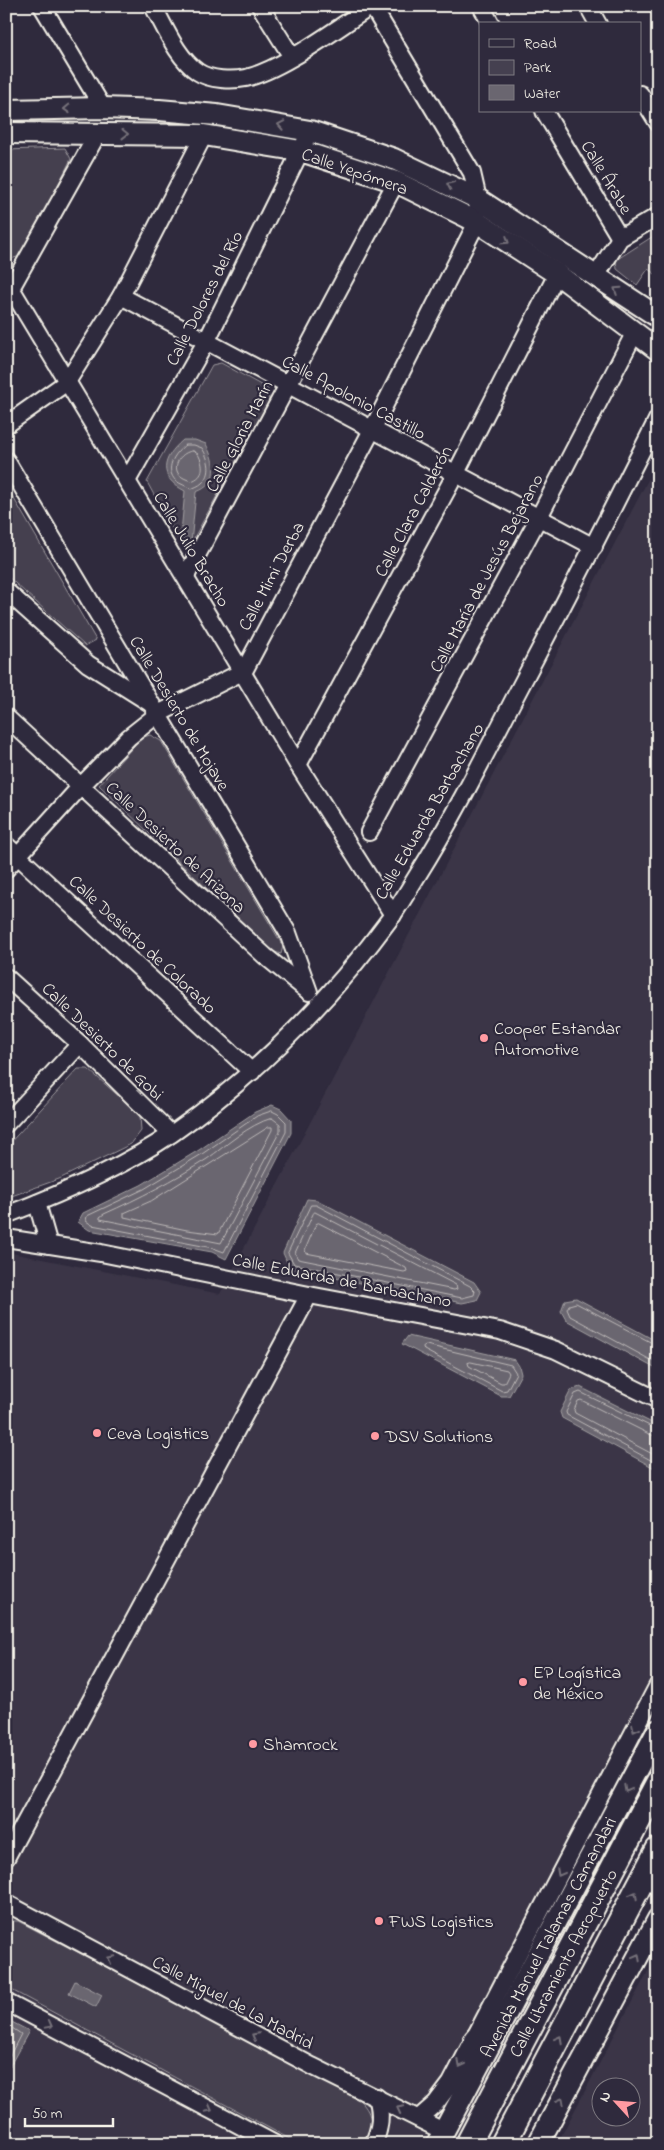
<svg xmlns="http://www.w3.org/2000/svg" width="664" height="2150" font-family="'Indie Flower',sans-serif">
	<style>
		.built { fill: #3b3647; fill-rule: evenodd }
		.green { fill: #454050; stroke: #9c989c }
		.water { fill: #6a6670; stroke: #a19ea0 }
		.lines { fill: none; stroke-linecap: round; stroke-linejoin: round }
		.shore { stroke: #bdb9b8; stroke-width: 1 }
		.minor-casing { stroke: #f4f1e8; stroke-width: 20 }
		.major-casing { stroke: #f4f1e8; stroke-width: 24 }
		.highway-casing { stroke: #f4f1e8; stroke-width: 28 }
		.minor { stroke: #2f2a3d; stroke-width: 16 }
		.major { stroke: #2f2a3d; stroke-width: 20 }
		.highway { stroke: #2f2a3d; stroke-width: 24 }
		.oneway { stroke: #747079 }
		.poi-dot { fill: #ff9aa2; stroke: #2f2a3d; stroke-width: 2 }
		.labels { text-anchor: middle; stroke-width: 4.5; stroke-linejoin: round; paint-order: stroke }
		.street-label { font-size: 18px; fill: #f4f1e8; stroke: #2f2a3d }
		.poi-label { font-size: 18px; fill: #f4f1e8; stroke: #2f2a3d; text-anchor: start }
	</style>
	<rect width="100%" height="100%" fill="#2f2a3d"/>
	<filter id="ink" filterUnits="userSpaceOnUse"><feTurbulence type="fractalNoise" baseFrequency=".02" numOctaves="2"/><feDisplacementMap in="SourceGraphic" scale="10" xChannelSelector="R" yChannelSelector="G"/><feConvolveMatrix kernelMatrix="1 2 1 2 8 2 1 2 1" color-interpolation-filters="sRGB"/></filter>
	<g filter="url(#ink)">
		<g class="built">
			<path d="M658,461V1709L458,2086L424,2144H6V1252L220,1294Z"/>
			<path d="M658,1953V2144H557L644,1979ZM602,2088H632V2118H602Z"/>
		</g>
		<g class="green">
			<path d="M65,148L71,159L23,255L8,260L6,150Z"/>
			<path d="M658,233V276L648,269L637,285L617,269L616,260Z"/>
			<path d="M221,363L268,389L269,401L191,543H180L147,482L212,365Z"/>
			<path d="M6,485L96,640L85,646L6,575Z"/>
			<path d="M150,735L161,741L283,946L281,954L272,951L99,785L141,738Z"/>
			<path d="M78,1069H88L140,1115L141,1131L131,1144L59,1179L6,1198V1147Z"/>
			<path d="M6,1921H18L357,2098C374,2113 372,2123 367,2144H299L6,1987Z"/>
		</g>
		<g class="water">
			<path d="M183,440H195L206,444C215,462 220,484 196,492L191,543H180L185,491C158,477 161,459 183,440Z"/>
			<path d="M272,1105L281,1109L291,1120V1133L226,1259L212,1252L89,1230L78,1222L83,1213L141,1185L199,1150L255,1112Z"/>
			<path d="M307,1199L317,1200L474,1282L481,1292L477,1300L462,1303L290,1269L283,1253Z"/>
			<path d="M576,1298L658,1342V1370L566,1320L561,1311L565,1300Z"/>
			<path d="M408,1336L515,1360L519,1366L521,1374L509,1396H501L402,1344Z"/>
			<path d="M580,1387L658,1426V1470L562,1418L560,1412L571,1390Z"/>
			<path d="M75,1981L102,1995L96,2007L69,1993Z"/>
			<path d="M6,2019L29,2031L6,2073Z"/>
		</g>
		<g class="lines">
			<g class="shore">
				<path d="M185,445H194L202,448C209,459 213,474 202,483C199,486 195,487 191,489C187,486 180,484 176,481C164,469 174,454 185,445Z"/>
				<path d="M193,451L198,454C204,465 205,477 191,481C186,479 179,477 177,471C174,461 184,451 193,451Z"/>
				<path d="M272,1111L278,1114L286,1122V1132L224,1252L213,1248L92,1225L86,1221L87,1216L144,1189L202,1154L257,1116Z"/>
				<path d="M272,1118L280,1124V1131L221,1243L100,1219V1217L104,1214C140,1198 174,1180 207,1159C227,1145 248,1125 272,1118Z"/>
				<path d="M269,1127H272V1130L218,1234L187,1230L124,1217V1213L151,1201Z"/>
				<path d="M311,1205H316L470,1286L475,1291L474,1295L462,1298L294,1264L288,1253Z"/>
				<path d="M315,1212L456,1285L457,1289L454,1290L298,1259L295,1253L313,1214Z"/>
				<path d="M319,1223L406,1268L407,1271L404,1272L306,1253L305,1250L316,1224Z"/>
				<path d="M426,1345L511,1365L516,1373L507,1390L502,1391L424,1350L423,1347Z"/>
				<path d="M658,1346L576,1303L569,1305L567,1309L570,1316L658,1364"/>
				<path d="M471,1362L507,1370L509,1373L504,1383H501L469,1366L468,1363Z"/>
				<path d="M658,1430L580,1392L575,1394L566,1412L567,1415L658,1464"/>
				<path d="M658,1436L651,1435L581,1400L578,1401L574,1410L575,1413L658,1457"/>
				<path d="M6,2024L21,2034L6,2063"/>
			</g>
			<g class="minor-casing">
				<g id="minor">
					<path d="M42,6L103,108"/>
					<path d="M153,6C165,27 177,58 198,72C210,80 232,81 246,78C284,69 338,27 372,6"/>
					<path d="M260,6L292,57"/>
					<path d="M481,6L491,24"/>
					<path d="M588,6L598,24"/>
					<path d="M640,94L658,123"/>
					<path d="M544,111L620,238"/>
					<path d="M596,276L620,238L658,216"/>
					<path d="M6,280L298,765L393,915"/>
					<path d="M11,288L98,133"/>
					<path d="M121,296L594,547"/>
					<path d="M6,425L67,382L121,296L204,135"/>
					<path d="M6,460L288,933L309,992"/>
					<path d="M127,481L207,340L305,142"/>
					<path d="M186,576L396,182"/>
					<path d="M6,591L88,664L150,703"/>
					<path d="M6,717L265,956L308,991"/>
					<path d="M298,765L456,473L557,274"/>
					<path d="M369,832L539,517L635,332"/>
					<path d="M6,845L252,1072"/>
					<path d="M6,869L81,786L129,737L158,714L244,671L372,430L477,222L478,199L472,173L372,6"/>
					<path d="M6,977L80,1044L171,1134"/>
					<path d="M6,1124L80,1044"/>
					<path d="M37,1203L49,1245"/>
					<path d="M6,1215C64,1193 123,1167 173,1133C258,1074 331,999 392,916C401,903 409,889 417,876C454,817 485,755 517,693C565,602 612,510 658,418"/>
					<path d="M6,1238L101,1253L309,1295L500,1331L556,1350L658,1400"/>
					<path d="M6,1858L309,1295"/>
					<path d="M6,1903L312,2066L443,2131"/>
					<path d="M6,2002L275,2144"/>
					<path d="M419,2118L436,2103L451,2083L658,1685"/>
					<path d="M373,2144C381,2128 382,2114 377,2097"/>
				</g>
			</g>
			<g class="major-casing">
				<g id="major">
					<path d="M6,110L103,108L159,110L217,115L310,131L394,159L478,199L658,317"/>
					<path d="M6,133L204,135L301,151L396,182L477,222L557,274L658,350"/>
					<path d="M474,2040L500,2010"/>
					<path d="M437,2144L658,1730"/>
					<path d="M538,2144L658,1919"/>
				</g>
			</g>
			<g class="highway-casing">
				<g id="highway">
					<path d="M468,2144L658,1783"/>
					<path d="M503,2144L658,1850"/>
				</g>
			</g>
			<use href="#minor" class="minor"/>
			<use href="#major" class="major"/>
			<use href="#highway" class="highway"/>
		</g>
		<defs><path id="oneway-chevron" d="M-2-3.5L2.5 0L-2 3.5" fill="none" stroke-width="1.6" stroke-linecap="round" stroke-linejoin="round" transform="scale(1.25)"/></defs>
		<g class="oneway">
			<use href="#oneway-chevron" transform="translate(67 109) rotate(178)"/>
			<use href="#oneway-chevron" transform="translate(281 125) rotate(-169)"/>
			<use href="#oneway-chevron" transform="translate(125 134) rotate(1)"/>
			<use href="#oneway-chevron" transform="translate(450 185) rotate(-155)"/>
			<use href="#oneway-chevron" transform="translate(506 241) rotate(33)"/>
			<use href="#oneway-chevron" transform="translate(617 290) rotate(-147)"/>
			<use href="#oneway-chevron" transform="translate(635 1729) rotate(118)"/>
			<use href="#oneway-chevron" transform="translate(627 1789) rotate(118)"/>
			<use href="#oneway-chevron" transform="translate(560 1873) rotate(118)"/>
			<use href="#oneway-chevron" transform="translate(634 1895) rotate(-62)"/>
			<use href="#oneway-chevron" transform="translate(637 1957) rotate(-62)"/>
			<use href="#oneway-chevron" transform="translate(111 1959) rotate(-152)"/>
			<use href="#oneway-chevron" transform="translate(49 2025) rotate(28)"/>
			<use href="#oneway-chevron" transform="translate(255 2036) rotate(-152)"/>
			<use href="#oneway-chevron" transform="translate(559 2039) rotate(-62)"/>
			<use href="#oneway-chevron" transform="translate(461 2064) rotate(118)"/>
			<use href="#oneway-chevron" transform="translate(561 2101) rotate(-62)"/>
			<use href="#oneway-chevron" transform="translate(209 2109) rotate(28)"/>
			<use href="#oneway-chevron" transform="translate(400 2109) rotate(-153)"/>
		</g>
	</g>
	<g class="poi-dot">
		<circle cx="484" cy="1038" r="5"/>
		<circle cx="97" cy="1433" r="5"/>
		<circle cx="375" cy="1436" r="5"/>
		<circle cx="523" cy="1682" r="5"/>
		<circle cx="253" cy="1744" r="5"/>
		<circle cx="379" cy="1921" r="5"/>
	</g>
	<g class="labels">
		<g class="street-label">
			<text transform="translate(355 171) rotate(19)" y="6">Calle Yepómera</text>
			<text transform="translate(607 177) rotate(59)" y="6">Calle Árabe</text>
			<text transform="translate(204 298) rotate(-63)" y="6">Calle Dolores del Río</text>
			<text transform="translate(354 397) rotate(28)" y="6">Calle Apolonio Castillo</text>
			<text transform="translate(239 436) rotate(-62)" y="6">Calle Gloria Marín</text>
			<text transform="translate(413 511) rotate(-62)" y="6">Calle Clara Calderón</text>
			<text transform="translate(192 549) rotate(59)" y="6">Calle Julio Bracho</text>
			<text transform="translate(486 573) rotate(-62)" y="6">Calle María de Jesús Bejarano</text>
			<text transform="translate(271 576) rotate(-62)" y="6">Calle Mimi Derba</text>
			<text transform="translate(180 713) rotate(59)" y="6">Calle Desierto de Mojave</text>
			<text transform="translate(429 811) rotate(-60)" y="6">Calle Eduarda Barbachano</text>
			<text transform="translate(176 847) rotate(43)" y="6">Calle Desierto de Arizona</text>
			<text transform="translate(143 944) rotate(43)" y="6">Calle Desierto de Colorado</text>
			<text transform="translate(103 1041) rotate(44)" y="6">Calle Desierto de Gobi</text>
			<text transform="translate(342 1280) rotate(11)" y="6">Calle Eduarda de Barbachano</text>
			<text transform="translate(548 1937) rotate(-62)" y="6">Avenida Manuel Talamas Camandari</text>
			<text transform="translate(563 1963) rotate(-62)" y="6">Calle Libramiento Aeropuerto</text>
			<text transform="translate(233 2002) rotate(28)" y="6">Calle Miguel de La Madrid</text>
		</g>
		<g class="poi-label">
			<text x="494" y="1034">Cooper Estandar<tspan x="494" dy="21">Automotive</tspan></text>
			<text x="107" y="1439">Ceva Logistics</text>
			<text x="385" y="1442">DSV Solutions</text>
			<text x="533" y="1678">EP Logística<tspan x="533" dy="21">de México</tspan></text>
			<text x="263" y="1750">Shamrock</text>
			<text x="389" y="1927">FWS Logistics</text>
		</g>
	</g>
	<rect width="664" height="2150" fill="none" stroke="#2f2a3d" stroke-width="25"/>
	<rect x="12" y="12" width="639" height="2125" fill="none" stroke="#f4f1e8" stroke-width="2" filter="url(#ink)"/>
	<rect x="479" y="22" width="162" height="90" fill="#2f2a3d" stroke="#7e7a81"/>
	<rect x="489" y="39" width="25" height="8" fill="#2f2a3d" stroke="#7e7a81"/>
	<text x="524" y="48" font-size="15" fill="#f4f1e8">Road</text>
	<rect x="489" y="60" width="25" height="15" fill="#454050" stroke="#7e7a81"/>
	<text x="524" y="72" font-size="15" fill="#f4f1e8">Park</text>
	<rect x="489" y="85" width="25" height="15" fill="#6a6670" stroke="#7e7a81"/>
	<text x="524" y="98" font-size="15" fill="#f4f1e8">Water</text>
	<g transform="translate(616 2102) rotate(296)"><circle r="24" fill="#2f2a3d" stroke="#7e7a81"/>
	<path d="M0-4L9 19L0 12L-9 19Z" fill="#ff9aa2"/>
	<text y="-8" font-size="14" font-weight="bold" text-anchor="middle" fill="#f4f1e8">N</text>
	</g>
	<path d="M25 2118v8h88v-8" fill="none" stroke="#f4f1e8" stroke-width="2.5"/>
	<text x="32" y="2118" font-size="15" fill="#f4f1e8" stroke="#2f2a3d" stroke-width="4" paint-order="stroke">50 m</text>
</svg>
